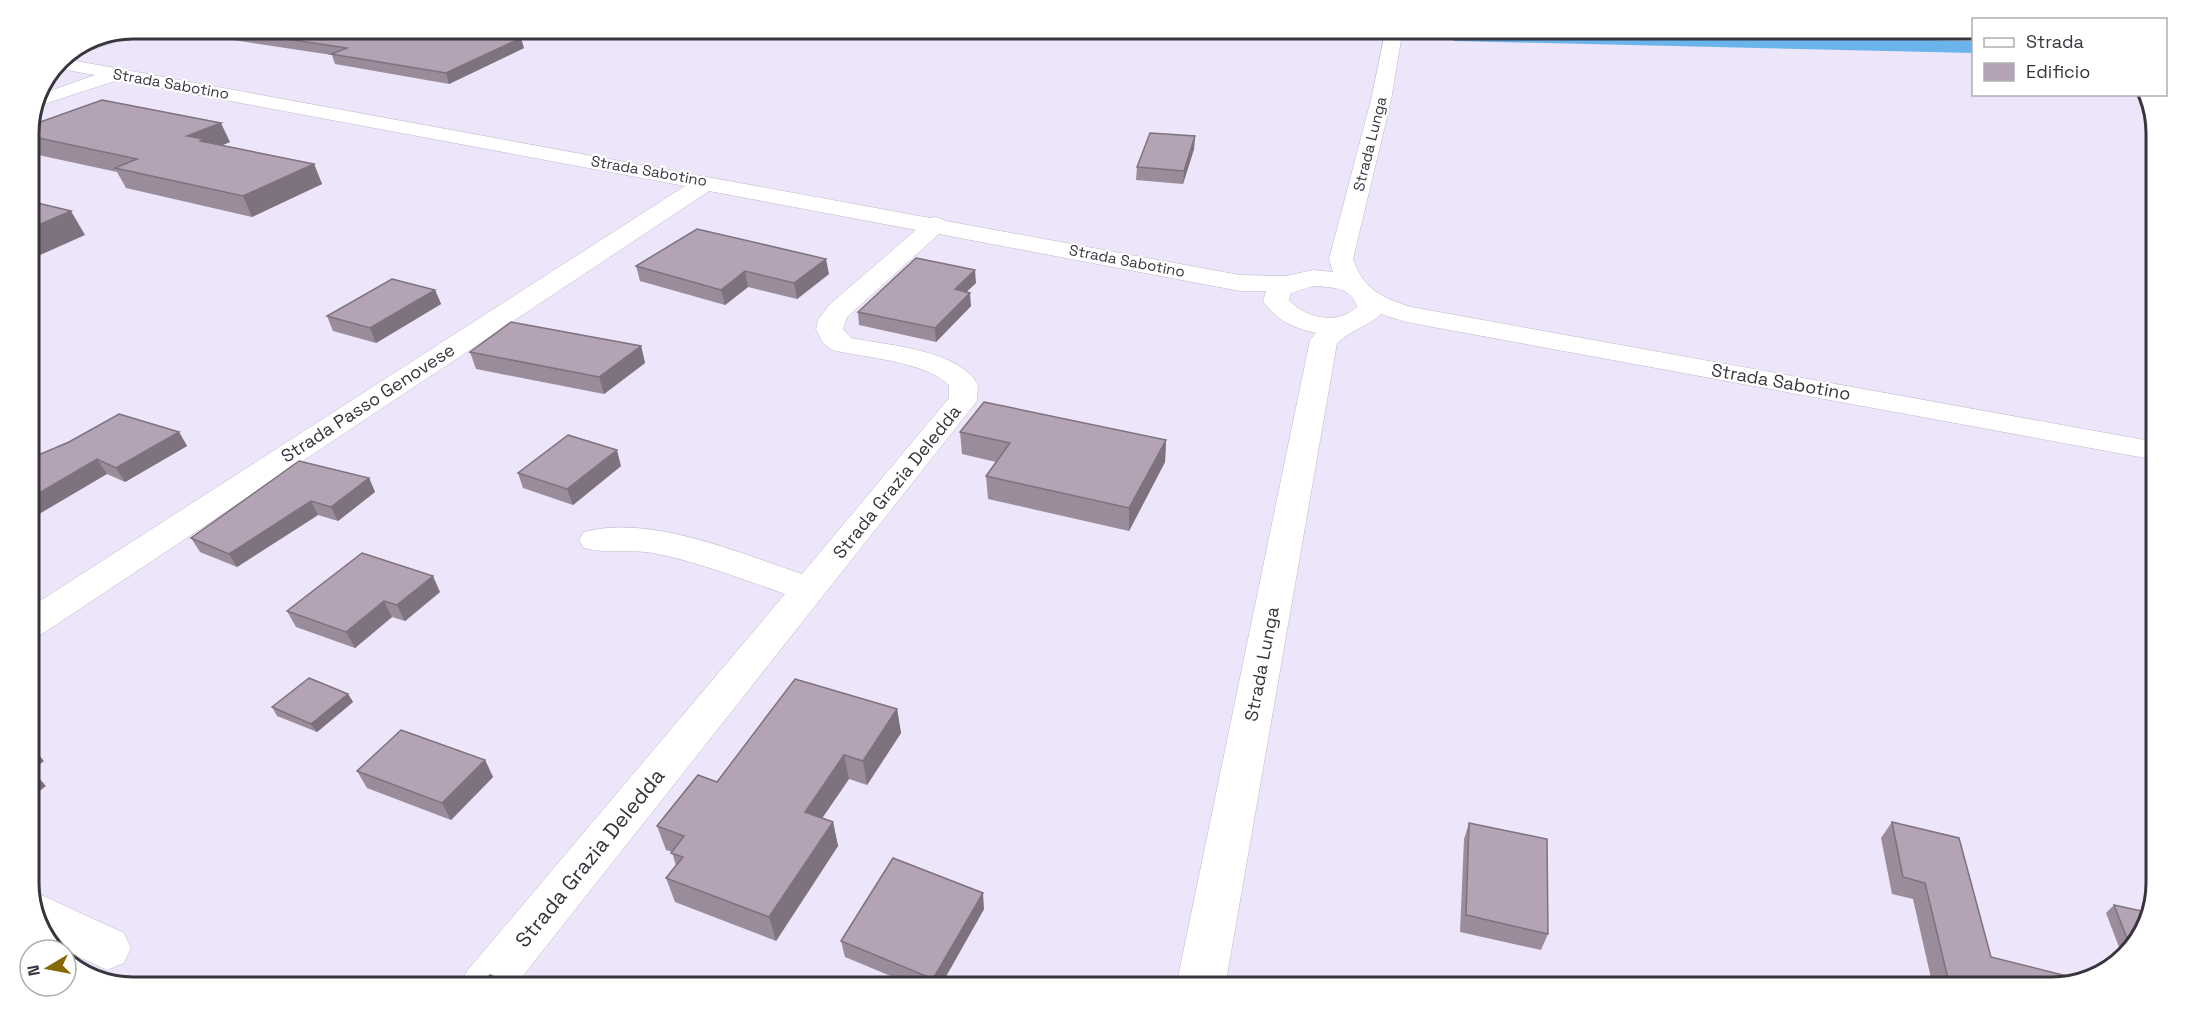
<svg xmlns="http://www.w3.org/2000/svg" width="2185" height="1016" font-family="'Space Grotesk',sans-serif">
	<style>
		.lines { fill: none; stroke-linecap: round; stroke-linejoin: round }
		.canal { fill: #6ab3eb; fill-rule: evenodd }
		.minor-casing { stroke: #bfb7cb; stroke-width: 1 }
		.minor { fill: #fff; fill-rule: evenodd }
		.wall { fill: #9a8c9b }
		.shaded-wall { fill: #7d727e }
		.building { fill: #b3a3b4; stroke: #7d727e; stroke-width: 1.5 }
		.labels { text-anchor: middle; stroke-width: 4.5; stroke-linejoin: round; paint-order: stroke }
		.far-street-label { font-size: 15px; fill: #38353d; stroke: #fff }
		.street-label { font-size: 18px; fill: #38353d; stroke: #fff }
		.near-street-label { font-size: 21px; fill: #38353d; stroke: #fff }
		.rim { fill: none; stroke: #38353d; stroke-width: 3 }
	</style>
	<rect width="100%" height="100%" fill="#ede5fa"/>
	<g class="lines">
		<path class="canal" d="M1461,31L1974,41V53L1454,41L1450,37L1454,33Z"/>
		<g class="minor-casing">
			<g id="minor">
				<path d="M133,28H147L145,32L79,54H67L89,39Z"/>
				<path d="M1386,28H1403L1391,100L1353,259C1364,290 1381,297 1411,307L2156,442V460L1406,322L1381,314C1367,327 1351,330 1337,343L1225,987H1176L1310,340L1316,333C1293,328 1277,321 1263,301L1266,291H1240L939,234L847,317L843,329L851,338C887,345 960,350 978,385L977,401L514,987H459L467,971L785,594C742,579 699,562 653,553C630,549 606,554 584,548L579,540L584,532C650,514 739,553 802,574L949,398V385C924,361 866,358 832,350L823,343L816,329L818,320L829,305L916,230L709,191L42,634L29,638V608L685,186L118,80L38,106L44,93L95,75L55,68L60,58L930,218L936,217L946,221L1240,275L1286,276L1313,270L1333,272L1329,259L1371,100ZM1313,286C1330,287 1353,287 1357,307C1338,325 1306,319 1289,300L1291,293Z"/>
				<path d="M37,893L124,933L131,948L124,963L107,970L47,942L31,896Z"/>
			</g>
		</g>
		<use href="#minor" class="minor"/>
	</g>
	<g class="wall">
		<path d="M153,28H478L505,36L524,48L449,84L335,64L332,55Z"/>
		<path d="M29,126L230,142L222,145L314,164L322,184L252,217L126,188L117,172L29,153Z"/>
		<path d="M1195,136L1194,149L1183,184L1136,180L1137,167Z"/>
		<path d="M636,266L829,274L797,299L748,287L725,305L640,281Z"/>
		<path d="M976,283L966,292L971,306L936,342L859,325L858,312Z"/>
		<path d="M435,290L441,304L376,343L333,331L327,316Z"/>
		<path d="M641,346L645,363L604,394L476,369L470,352Z"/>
		<path d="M179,432L187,446L125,482L107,474L35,456Z"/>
		<path d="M960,432L1166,440L1165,462L1129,531L988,499L986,476L996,462L962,454Z"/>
		<path d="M621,466L573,505L523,488L518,473Z"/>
		<path d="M369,478L375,492L338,521L318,515L237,567L200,552L191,538Z"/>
		<path d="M440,592L405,621L392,617L355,648L296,627L287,611Z"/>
		<path d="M348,694L353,702L317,732L277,716L272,707Z"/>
		<path d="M897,709L901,733L867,785L849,779L822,818L833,822L838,846L776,941L675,902L666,878L676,866L672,852L666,850L657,826Z"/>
		<path d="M485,760L493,777L451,820L367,788L357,771Z"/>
		<path d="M1892,822L1991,957L2053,987H1933L1913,899L1892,894L1881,838Z"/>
		<path d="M1469,823L1548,934L1541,950L1460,932L1464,839Z"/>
		<path d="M2114,905L2148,923L2122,955L2106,913Z"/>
		<path d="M984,909L940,987H917L845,957L841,941Z"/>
	</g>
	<g class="shaded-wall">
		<path d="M521,38L524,48L449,84L446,73Z"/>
		<path d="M221,123L230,142L210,150L187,136Z"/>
		<path d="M1195,136L1194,149L1183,184L1184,171Z"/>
		<path d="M314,164L322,184L252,217L243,196Z"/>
		<path d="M71,211L85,235L29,260V229Z"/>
		<path d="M826,259L829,274L797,299L794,283Z"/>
		<path d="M975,270L976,283L956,302L955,289Z"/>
		<path d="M745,271L748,287L725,305L721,290Z"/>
		<path d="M435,290L441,304L376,343L370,328Z"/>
		<path d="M970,293L971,306L936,342L935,328Z"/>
		<path d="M641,346L645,363L604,394L599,377Z"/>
		<path d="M179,432L187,446L125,482L116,468Z"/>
		<path d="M1166,440L1165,462L1129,531V508Z"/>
		<path d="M617,450L621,466L573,505L567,489Z"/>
		<path d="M97,459L107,474L29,520V499Z"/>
		<path d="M369,478L375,492L338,521L331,507Z"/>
		<path d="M311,501L318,515L237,567L229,554Z"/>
		<path d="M433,576L440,592L405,621L397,605Z"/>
		<path d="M384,601L392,617L355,648L346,632Z"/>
		<path d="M348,694L353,702L317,732L311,724Z"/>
		<path d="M897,709L901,733L867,785L863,761Z"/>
		<path d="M29,745H30L44,761L32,770L46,786L29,799Z"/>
		<path d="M844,755L849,779L810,836L805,812Z"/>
		<path d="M485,760L493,777L451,820L442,803Z"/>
		<path d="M833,822L838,846L776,941L769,917Z"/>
		<path d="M983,893L984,909L940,987H934L933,979Z"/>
	</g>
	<g class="building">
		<path d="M214,28H478L503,32L497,35L521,38L446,73L331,54L347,48Z"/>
		<path d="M102,100L221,123L187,136L204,139L200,141L314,164L243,196L115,168L137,159L29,136V126Z"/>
		<path d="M1150,133L1195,136L1184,171L1137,167Z"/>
		<path d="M29,201L71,211L29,229Z"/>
		<path d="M697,229L826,259L794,283L745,271L721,290L636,266Z"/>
		<path d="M916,258L975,270L955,289L970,293L935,328L858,312Z"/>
		<path d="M392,279L435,290L370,328L327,316Z"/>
		<path d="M511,322L641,346L599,377L470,352Z"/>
		<path d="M984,402L1166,440L1129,508L986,476L1010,443L960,432Z"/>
		<path d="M119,414L179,432L116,468L97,459L29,499V459L69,442Z"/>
		<path d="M568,435L617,450L567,489L518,473Z"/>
		<path d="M299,461L369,478L331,507L311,501L229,554L191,538Z"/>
		<path d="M362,553L433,576L397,605L384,601L346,632L287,611Z"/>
		<path d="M309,678L348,694L311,724L272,707Z"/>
		<path d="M795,679L897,709L863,761L844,755L805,812L833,822L769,917L666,878L683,857L671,853L684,836L657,826L698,775L717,782Z"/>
		<path d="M401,730L485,760L442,803L357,771Z"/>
		<path d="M1892,822L1959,838L1991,957L2079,979L2053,987H1950L1925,883L1903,877Z"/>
		<path d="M1469,823L1547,839L1548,934L1466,915Z"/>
		<path d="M893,858L983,893L933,979L841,941Z"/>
		<path d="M2114,905L2151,913L2148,923L2130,946Z"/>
		<path d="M490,975L521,987H480Z"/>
		<path d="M748,984L756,987H745Z"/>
	</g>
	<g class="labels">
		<g class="far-street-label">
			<text transform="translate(171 84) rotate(10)" y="5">Strada Sabotino</text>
			<text transform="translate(1370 144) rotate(-76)" y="5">Strada Lunga</text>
			<text transform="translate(649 171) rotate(10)" y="5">Strada Sabotino</text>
			<text transform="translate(1127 261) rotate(11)" y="5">Strada Sabotino</text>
		</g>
		<g class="street-label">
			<text transform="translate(1781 382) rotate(10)" y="6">Strada Sabotino</text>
			<text transform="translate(368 403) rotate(-33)" y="6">Strada Passo Genovese</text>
			<text transform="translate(897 482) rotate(-51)" y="6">Strada Grazia Deledda</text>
			<text transform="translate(1262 664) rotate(-79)" y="6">Strada Lunga</text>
		</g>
		<g class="near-street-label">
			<text transform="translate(590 858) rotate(-51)" y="7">Strada Grazia Deledda</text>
		</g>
	</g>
	<path d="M0 0H2185V1016H0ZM133 39H2052A94 94 0 0 1 2146 133V883A94 94 0 0 1 2052 977H133A94 94 0 0 1 39 883V133A94 94 0 0 1 133 39Z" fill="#fff" fill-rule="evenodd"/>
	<path class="rim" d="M133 39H2052A94 94 0 0 1 2146 133V883A94 94 0 0 1 2052 977H133A94 94 0 0 1 39 883V133A94 94 0 0 1 133 39Z"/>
	<rect x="1972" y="18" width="195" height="78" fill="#ffffff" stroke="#afaeb1" stroke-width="1.5"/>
	<rect x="1984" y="38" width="30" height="9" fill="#ffffff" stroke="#afaeb1" stroke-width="1.5"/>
	<text x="2026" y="48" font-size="18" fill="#38353d">Strada</text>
	<rect x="1984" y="63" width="30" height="18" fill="#b3a3b4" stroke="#afaeb1" stroke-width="1.5"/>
	<text x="2026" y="78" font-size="18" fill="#38353d">Edificio</text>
	<g transform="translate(48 968) rotate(260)"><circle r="28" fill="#ffffff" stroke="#afaeb1" stroke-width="1.5"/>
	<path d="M0-4.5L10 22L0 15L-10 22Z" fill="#866905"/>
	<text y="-9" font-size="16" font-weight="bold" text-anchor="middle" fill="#38353d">N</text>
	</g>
</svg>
